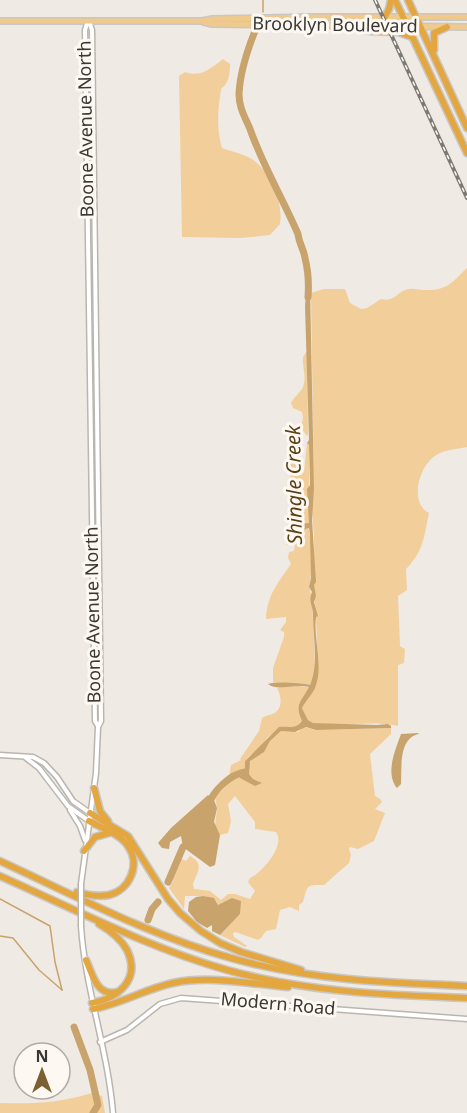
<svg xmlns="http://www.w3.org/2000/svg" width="467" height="1113" font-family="'Noto Sans',sans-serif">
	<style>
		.green { fill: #f2ce9b }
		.water { fill: #c8a36c }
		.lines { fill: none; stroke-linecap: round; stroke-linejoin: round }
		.stream { stroke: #c8a36c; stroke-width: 1.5 }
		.river { stroke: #c8a36c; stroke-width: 7 }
		.minor-casing { stroke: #bab6af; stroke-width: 7 }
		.major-casing { stroke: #c8c7c6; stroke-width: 8 }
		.highway-casing { stroke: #c8c7c6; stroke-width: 9 }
		.minor { stroke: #fff; stroke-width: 4 }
		.major { stroke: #efca8c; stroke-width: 5 }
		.highway { stroke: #e4a73f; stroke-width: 6 }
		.rail-casing { stroke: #7d7a76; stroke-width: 4 }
		.rail { stroke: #fdf8f1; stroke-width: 1.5; stroke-dasharray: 4.5; stroke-linecap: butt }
		.minor-bridge-casing { stroke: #bab6af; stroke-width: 7; stroke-linecap: butt }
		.minor-bridge { stroke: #fff; stroke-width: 4 }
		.labels { text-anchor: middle; stroke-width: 6; stroke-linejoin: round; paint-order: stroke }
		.street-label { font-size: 18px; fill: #3a3835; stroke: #fdf8f1 }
		.water-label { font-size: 20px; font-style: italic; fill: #593f13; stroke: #fdf8f1 }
	</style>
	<rect width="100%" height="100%" fill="#efeae4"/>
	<g class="green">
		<path d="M223,59L230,64C230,74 229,83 221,89C218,110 216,127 222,148C233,152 249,155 257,163C273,177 283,204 280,224L270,235L241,238L182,237L179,76L185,72C201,78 211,68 223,59Z"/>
		<path d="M467,268V447C457,449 443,450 435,456C419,466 409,503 429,513C424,536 424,551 406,569L407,590L398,596L400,646L405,649L404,663L398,665V726C372,720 340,727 313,723L308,720L302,708L318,673L316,616H318C310,591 315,562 314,535C313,519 310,504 314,488L311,293L324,289H345L350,303L361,309L367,308L381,299C395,303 398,290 409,289C414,288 419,290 423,290C448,291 451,283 467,268Z"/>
		<path d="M307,351L308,434L307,436L301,428L303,418L302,412L293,408L291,403C294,397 300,393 303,387C307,377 302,367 303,357Z"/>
		<path d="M307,443L309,445V523L306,524C314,533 312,575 309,587C313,594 315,660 315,671C314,676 312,681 310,685L273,682V668L284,637V632L280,630L286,622V617L266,619C267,595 278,583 291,564L288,558L289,552L294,551L295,546L292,543L286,545C287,534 291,525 291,513L295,509L297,501L291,495L290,450L296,449L298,472L301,475L304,472Z"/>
		<path d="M299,686L309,687C301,702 294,703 302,721C297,728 291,728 282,727L268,737L257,751L250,755L245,761V770L229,776L231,765L241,760L240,759L259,731L262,718C266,715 273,715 276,712C283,706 281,695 277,688Z"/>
		<path d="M304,727L316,730L391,728V734L370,754L375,796L380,799L382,802L375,809L385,813L374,841L358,849L350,847L349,849L351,855L349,863L324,885C305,885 308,885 303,902L299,905V911L290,907L280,910L276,929L266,931L261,938L258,940L235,932L233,933L234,937L247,946L245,947L220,935L240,914L225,903L218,905L216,900L203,896H185L184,909L169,888L173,881C173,872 176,865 182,859L186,861L190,856C205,864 197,872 193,884L194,889L210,891L221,900L228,894H235L250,899L255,891L248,882L250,878C262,873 286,845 276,832L255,829V822L235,796L228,804L231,821L228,833L220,835L215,826L217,808L215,796C225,791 228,779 239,775L240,778L260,782L253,779L249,774V765L252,758L266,748L270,741L281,731L298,732Z"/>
		<path d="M92,1093L102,1096L105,1113H0V1103C34,1104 59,1103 92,1093Z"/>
	</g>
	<g class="water">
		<path d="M310,287L314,488L312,520L316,582L314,585L316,596L314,602L318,616L316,617C313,640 324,666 315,688C312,695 305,701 302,708L308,720L313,723L377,725L388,724L391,726V728L316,730L306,727L295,732L281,731L270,741L264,752L250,761L249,774L253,779L262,783L255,786L240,778L238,772L245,769V761L279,727C288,726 295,730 302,721C294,704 301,702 309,687C296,683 278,692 268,684C275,681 302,683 310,685C319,665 313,637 313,615C313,606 308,601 312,592L309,587L311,578L310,534L309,528L298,531L301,524L309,523L307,489L310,485L309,445L307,443L309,440L305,306L306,292Z"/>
		<path d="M418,733L419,734C398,738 402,769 401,784L397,788C385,773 395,751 401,734Z"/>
		<path d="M208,795L214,800L217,808L214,822L220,835L215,865L210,867L183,847L181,836L170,842L169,849L162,848L158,843L171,828Z"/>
		<path d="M203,896L214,898L218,905L232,898L241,901L240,914L220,935L212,931V925L207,928L197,922L188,911L189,902L196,897Z"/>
	</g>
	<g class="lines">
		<g class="stream">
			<path d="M263,12V0"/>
			<path d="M0,899L50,926L55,962L62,990"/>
			<path d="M0,936L13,938L39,970L62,990"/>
		</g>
		<g class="river">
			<path d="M255,31C247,51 240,72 239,94C239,108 245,117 250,129C263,166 283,199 298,234C299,243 304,250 305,258C308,270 309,284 308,297"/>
			<path d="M209,805C212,791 231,774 245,772"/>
			<path d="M168,882L183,847L189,843"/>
			<path d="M148,920L152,909L158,902"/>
			<path d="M74,1027L90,1070L98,1105L93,1113"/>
		</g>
		<g class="minor-casing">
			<g id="minor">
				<path d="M88,21L85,30L95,721L98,726"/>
				<path d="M0,755L33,757L44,763L57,777L73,801L90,813"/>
				<path d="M26,758L39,768L68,806L89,821"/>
				<path d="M70,810L80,826L85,840"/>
				<path d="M81,884L96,773L98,727L101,721L92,30L89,21"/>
				<path d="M81,926C85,989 108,1050 113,1113"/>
				<path d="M100,1042L127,1030L160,1004L181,998L467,1019"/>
			</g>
		</g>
		<g class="major-casing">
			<g id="major">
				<path d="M0,21H202L212,19L314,17H467"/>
				<path d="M204,22L212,24L467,27"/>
			</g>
		</g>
		<g class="highway-casing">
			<g id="highway">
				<path d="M395,0L467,153"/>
				<path d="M408,0L467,128"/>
				<path d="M385,17L389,9L391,0"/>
				<path d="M345,26L370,31L398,32L412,37"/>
				<path d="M434,50V33L447,27"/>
				<path d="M94,788L100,811L108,821"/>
				<path d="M90,813L128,836L168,899L180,913L201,931L220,943L241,952L301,970"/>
				<path d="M84,851L95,837L109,833"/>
				<path d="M0,861C76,896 151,936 231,958C308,980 388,983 467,986"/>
				<path d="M0,876C74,909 149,948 227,970C306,992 386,995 467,998"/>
				<path d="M77,892C87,895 98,897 109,895C130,890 141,864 128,846C120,834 102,828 89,821"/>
				<path d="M86,960C93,976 97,997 118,992"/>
				<path d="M92,1003C119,998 141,979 127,950C121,939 109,930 99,924"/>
				<path d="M93,1009C121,1004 145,989 173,983C210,975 250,984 288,987"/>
			</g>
		</g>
		<use href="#minor" class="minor"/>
		<use href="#major" class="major"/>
		<use href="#highway" class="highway"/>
		<g class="rail-casing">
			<path id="rail" d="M375,0L467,198"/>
		</g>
		<use href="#rail" class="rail"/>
		<g class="minor-bridge-casing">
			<path id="minor-bridge" d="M81,884V926"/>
		</g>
		<use href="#minor-bridge" class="minor-bridge"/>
	</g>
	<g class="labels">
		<g class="street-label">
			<text transform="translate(335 25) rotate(1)" y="6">Brooklyn Boulevard</text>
			<text transform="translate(86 129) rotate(-91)" y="6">Boone Avenue North</text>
			<text transform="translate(93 615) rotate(-91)" y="6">Boone Avenue North</text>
			<text transform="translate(278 1004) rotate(5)" y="6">Modern Road</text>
		</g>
		<g class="water-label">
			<text transform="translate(294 485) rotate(-91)" y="7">Shingle Creek</text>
		</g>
	</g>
	<g transform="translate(42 1071)"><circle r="28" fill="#fdf8f1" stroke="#afaba6" stroke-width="1.5"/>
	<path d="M0-4.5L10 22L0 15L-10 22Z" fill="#7c5f32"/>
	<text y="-9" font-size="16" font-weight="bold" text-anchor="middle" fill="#3a3835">N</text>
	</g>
</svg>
